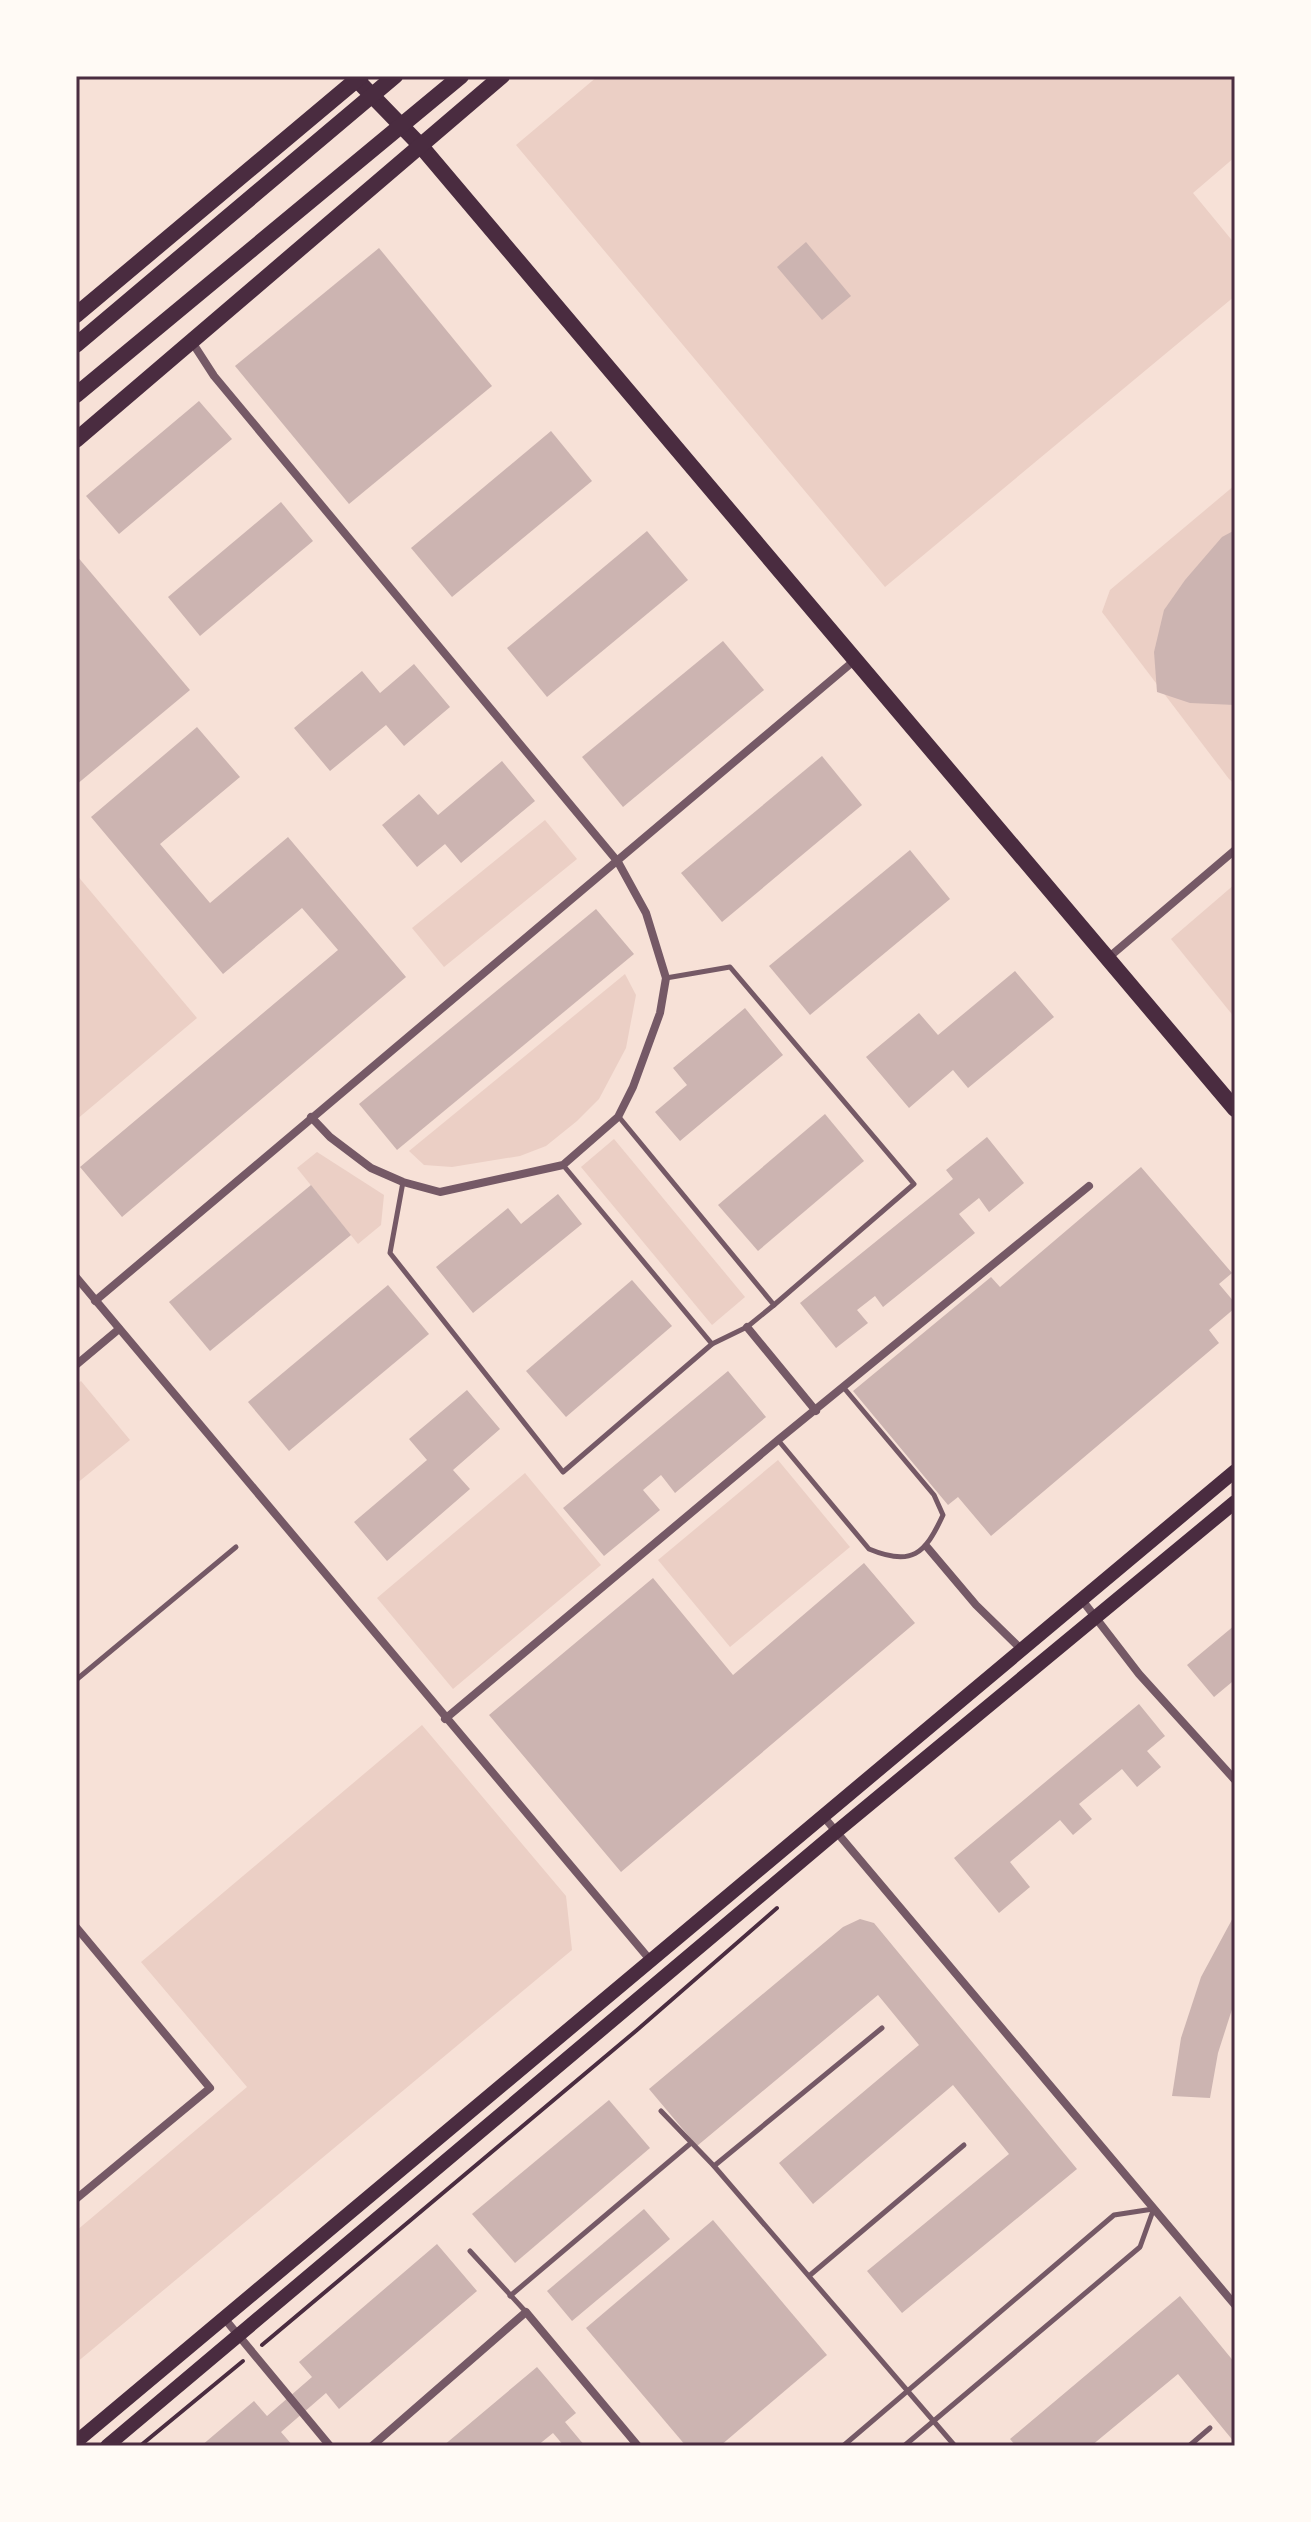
<svg xmlns="http://www.w3.org/2000/svg" width="1311" height="2522" font-family="Signika,sans-serif">
	<style>
		.green { fill: #ebcfc5 }
		.building { fill: #ccb4b1 }
		.lines { fill: none; stroke-linecap: round; stroke-linejoin: round }
		.path { stroke: #4a2c40; stroke-width: 4 }
		.service { stroke: #755966; stroke-width: 5 }
		.minor { stroke: #755966; stroke-width: 8 }
		.secondary { stroke: #4a2c40; stroke-width: 14 }
		.primary { stroke: #4a2c40; stroke-width: 16 }
		.trunk { stroke: #4a2c40; stroke-width: 16 }
		.neatline { fill: none; stroke: #4a2c40; stroke-width: 3 }
	</style>
	<rect width="100%" height="100%" fill="#f7e1d7"/>
	<g class="green">
		<path d="M598,76H1235V157L1193,193L1235,244V296L885,587L516,145Z"/>
		<path d="M1235,485V784L1229,779L1102,612L1110,590Z"/>
		<path d="M545,820L577,859L444,967L412,928Z"/>
		<path d="M76,874L197,1018L76,1120Z"/>
		<path d="M1235,884V1018L1171,939Z"/>
		<path d="M625,974L636,995L626,1048L599,1099L577,1121L546,1146L520,1156L452,1167L424,1165L409,1151Z"/>
		<path d="M614,1139L745,1297L712,1325L581,1167Z"/>
		<path d="M317,1152L384,1195L381,1225L358,1244L297,1168Z"/>
		<path d="M81,1381L130,1440L76,1484V1385Z"/>
		<path d="M778,1460L850,1547L730,1647L658,1560Z"/>
		<path d="M525,1473L601,1565L453,1689L377,1598Z"/>
		<path d="M422,1725L566,1896L572,1950L76,2363V2231L247,2087L141,1962Z"/>
	</g>
	<g class="building">
		<path d="M806,242L851,296L822,320L777,267Z"/>
		<path d="M379,248L492,386L349,504L235,366Z"/>
		<path d="M199,401L232,439L119,534L86,496Z"/>
		<path d="M551,431L592,481L452,597L411,548Z"/>
		<path d="M281,502L313,541L200,636L168,597Z"/>
		<path d="M1235,530V705L1190,703L1157,692L1154,652L1164,610L1185,580L1222,537Z"/>
		<path d="M647,531L688,580L547,697L507,648Z"/>
		<path d="M76,555L190,690L76,785Z"/>
		<path d="M723,641L764,690L623,807L582,757Z"/>
		<path d="M414,664L450,707L404,746L386,725L330,771L294,728L362,671L380,693Z"/>
		<path d="M197,727L240,777L160,844L210,903L288,837L406,977L122,1217L80,1167L338,950L302,908L223,974L91,817Z"/>
		<path d="M822,756L862,805L722,922L681,873Z"/>
		<path d="M502,761L535,801L461,863L445,844L417,867L382,825L419,794L438,815Z"/>
		<path d="M910,850L950,899L810,1015L769,966Z"/>
		<path d="M596,909L634,954L397,1150L359,1104Z"/>
		<path d="M1015,971L1054,1017L968,1088L953,1070L909,1108L866,1057L919,1013L938,1035Z"/>
		<path d="M745,1008L783,1055L680,1141L655,1112L687,1085L673,1068Z"/>
		<path d="M825,1114L864,1161L758,1251L718,1205Z"/>
		<path d="M987,1137L1024,1183L989,1212L979,1198L959,1214L975,1233L883,1307L875,1296L857,1310L868,1323L836,1348L800,1303L953,1179L946,1170Z"/>
		<path d="M1141,1167L1232,1273L1219,1284L1235,1303V1308L1209,1330L1219,1343L991,1536L958,1497L948,1505L853,1391L991,1277L1000,1287Z"/>
		<path d="M311,1185L351,1235L210,1351L169,1302Z"/>
		<path d="M558,1194L582,1224L473,1313L436,1267L508,1208L521,1224Z"/>
		<path d="M632,1280L672,1326L566,1417L526,1371Z"/>
		<path d="M388,1285L429,1334L289,1451L248,1402Z"/>
		<path d="M728,1371L766,1417L675,1493L661,1475L643,1490L660,1510L604,1556L563,1508Z"/>
		<path d="M467,1390L500,1429L453,1470L470,1489L387,1561L354,1522L427,1460L409,1439Z"/>
		<path d="M864,1563L915,1623L621,1872L489,1715L653,1578L733,1675Z"/>
		<path d="M1235,1625V1686L1232,1682L1214,1697L1187,1665Z"/>
		<path d="M1139,1704L1165,1736L1147,1751L1161,1767L1137,1787L1122,1769L1079,1804L1092,1819L1073,1835L1060,1820L1010,1862L1030,1887L999,1913L954,1858Z"/>
		<path d="M1235,1914V2000L1218,2053L1210,2098L1172,2096L1181,2038L1201,1977Z"/>
		<path d="M860,1919L874,1923L1077,2169L902,2313L867,2271L1009,2154L953,2085L813,2204L779,2163L919,2045L878,1995L697,2146L649,2089L843,1927Z"/>
		<path d="M609,2100L650,2148L515,2263L472,2214Z"/>
		<path d="M644,2209L670,2239L572,2321L547,2291Z"/>
		<path d="M713,2220L827,2355L720,2446H686L586,2328Z"/>
		<path d="M437,2244L477,2291L339,2409L326,2393L281,2432L293,2446H201L254,2401L267,2416L312,2377L299,2362Z"/>
		<path d="M1180,2296L1235,2363V2443L1178,2374L1091,2446H1016L1010,2439Z"/>
		<path d="M537,2367L576,2413L565,2422L585,2446H564L553,2433L537,2446H443Z"/>
	</g>
	<g class="lines">
		<g class="path">
			<path d="M262,2345L637,2030L777,1908"/>
			<path d="M140,2446L243,2361"/>
		</g>
		<g class="service">
			<path d="M666,978L730,967L914,1184L774,1305"/>
			<path d="M563,1165L712,1344L747,1327L774,1305L619,1117"/>
			<path d="M403,1182L390,1253L563,1472L712,1344"/>
			<path d="M778,1440L869,1549C912,1567 925,1554 943,1515L934,1495L844,1388"/>
			<path d="M76,1680L236,1547"/>
			<path d="M661,2111L714,2166L955,2446"/>
			<path d="M714,2166L882,2028"/>
			<path d="M470,2251L526,2312"/>
			<path d="M809,2276L964,2145"/>
			<path d="M510,2296L691,2143"/>
			<path d="M843,2446L1114,2215L1153,2209"/>
			<path d="M904,2446L1140,2247L1154,2208"/>
			<path d="M1189,2446L1210,2428"/>
		</g>
		<g class="minor">
			<path d="M192,342L214,376L618,862L646,913L666,978L660,1013L633,1087L618,1117L563,1165L440,1192L403,1182L371,1168L330,1137L311,1117"/>
			<path d="M1108,958L1235,850"/>
			<path d="M76,1277L651,1961"/>
			<path d="M95,1301L855,660"/>
			<path d="M747,1327L816,1411"/>
			<path d="M76,1365L119,1329"/>
			<path d="M927,1547L976,1605L1022,1650"/>
			<path d="M1082,1600L1139,1674L1235,1780"/>
			<path d="M445,1719L778,1440L1089,1186"/>
			<path d="M823,1816L1235,2305"/>
			<path d="M76,1927L210,2088L76,2199"/>
			<path d="M224,2318L330,2446"/>
			<path d="M372,2446L526,2312L638,2446"/>
		</g>
		<g class="secondary">
			<path d="M76,2442L1235,1471"/>
			<path d="M107,2446L836,1832L1235,1502"/>
		</g>
		<g class="primary">
			<path d="M357,80L420,145L1235,1109"/>
			<path d="M76,315L361,76"/>
			<path d="M76,440L502,76"/>
		</g>
		<g class="trunk">
			<path d="M76,345L395,76"/>
			<path d="M76,395L461,76"/>
		</g>
	</g>
	<rect width="1311" height="2522" fill="none" stroke="#fffaf5" stroke-width="156"/>
	<rect x="78" y="78" width="1155" height="2366" class="neatline"/>
</svg>
